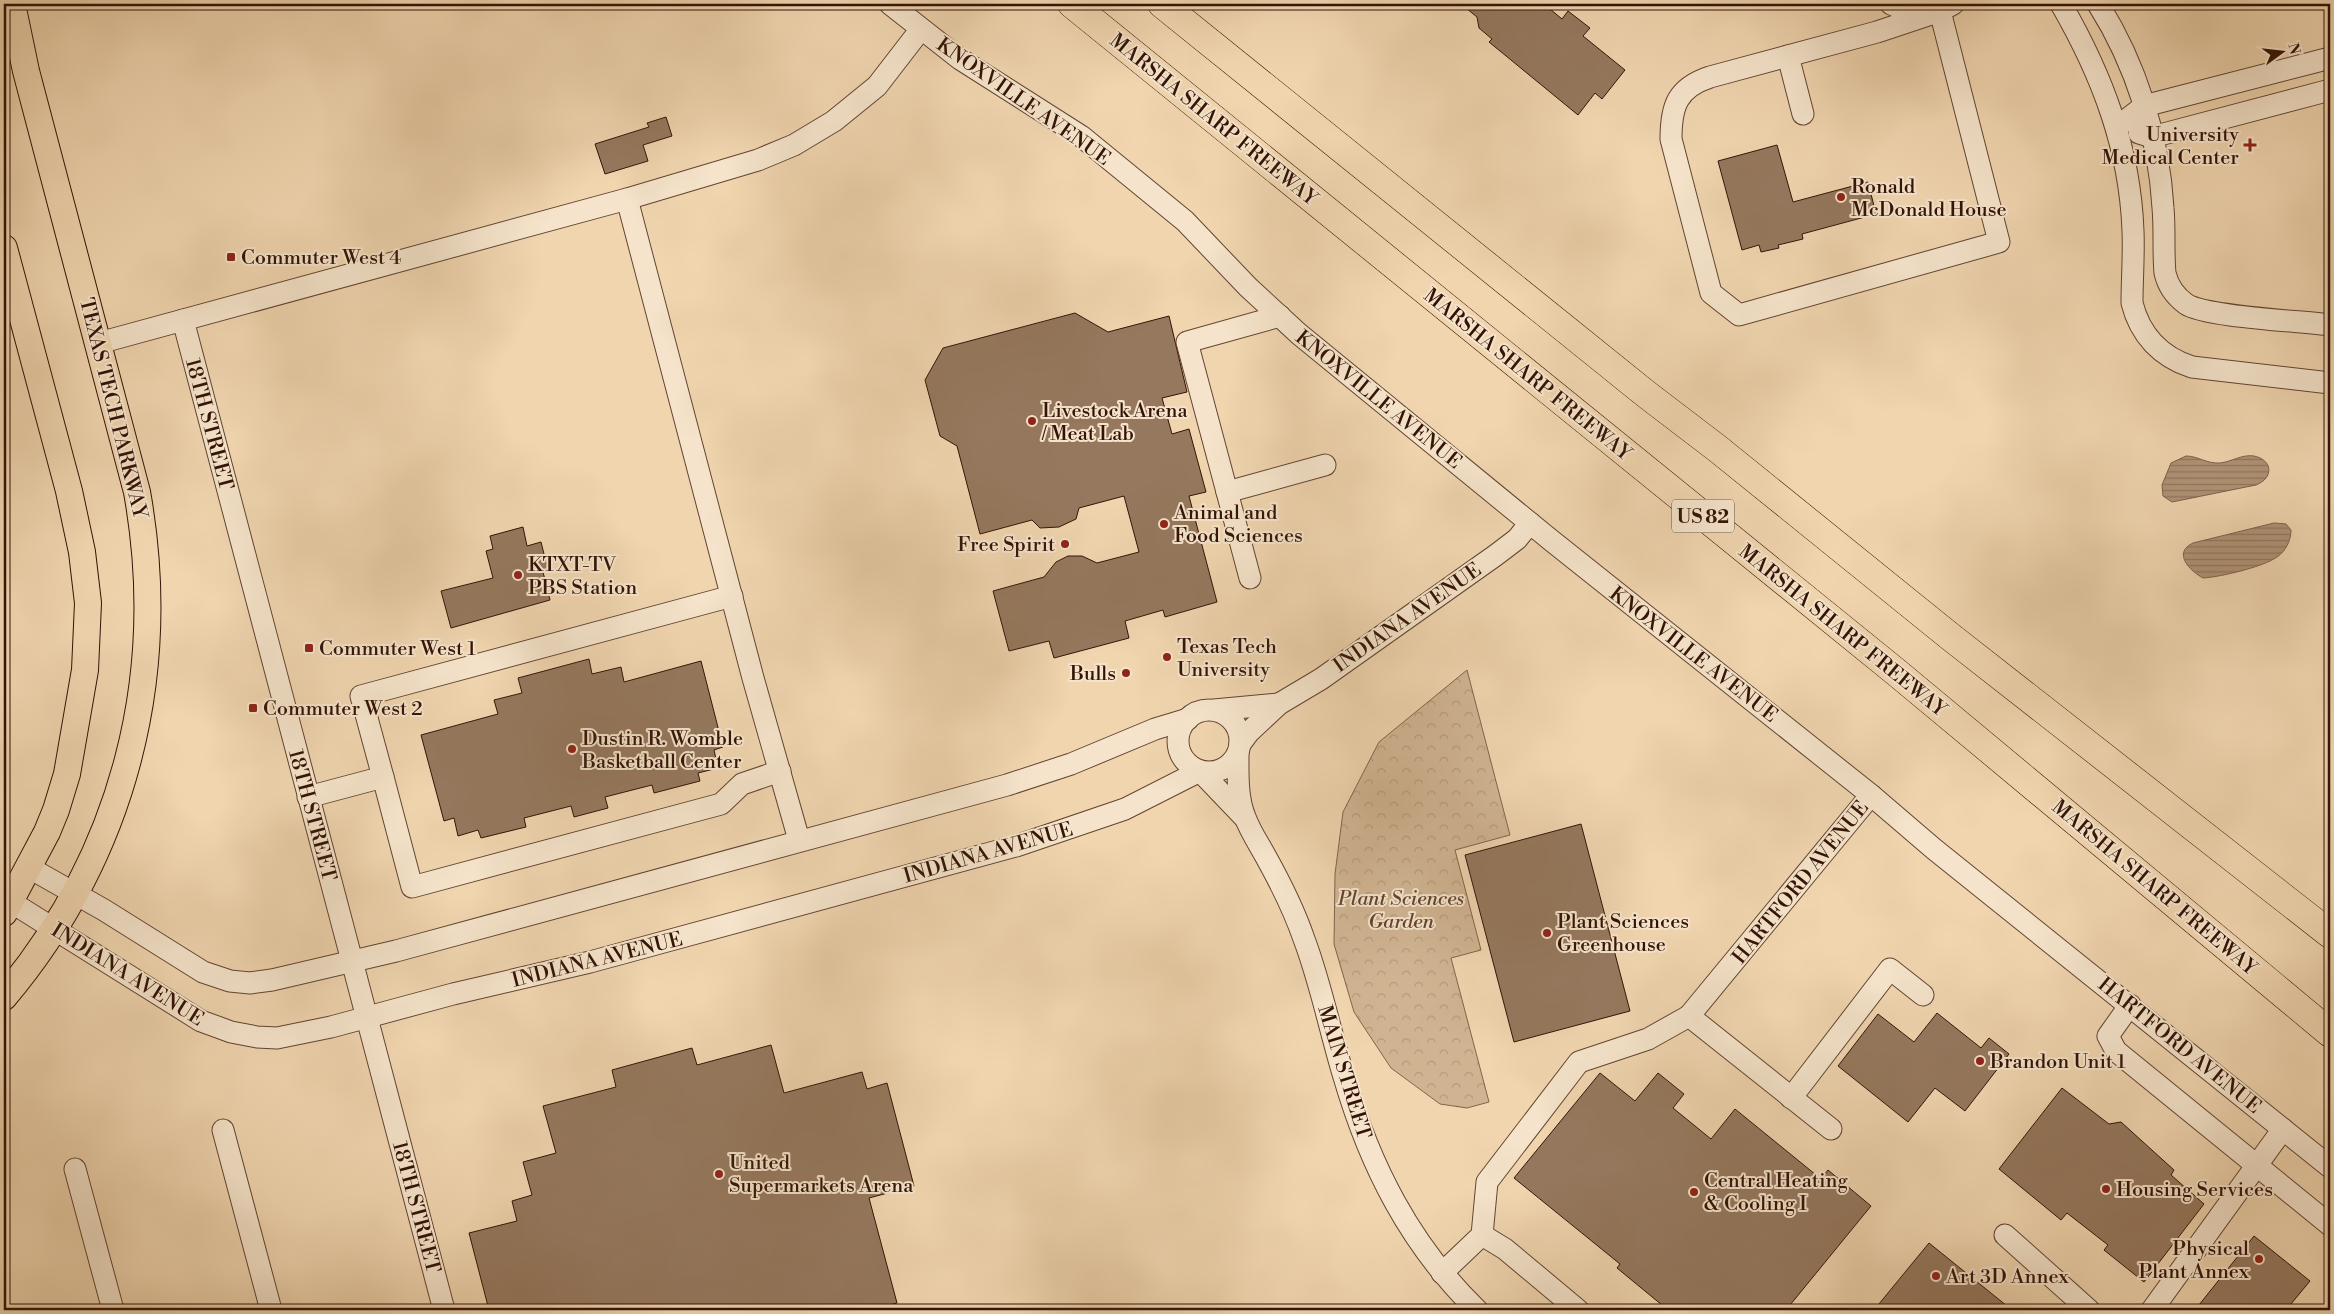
<svg xmlns="http://www.w3.org/2000/svg" width="2334" height="1314" font-family="'Libre Bodoni',serif">
	<style>
		.park { fill: url(#park-crowns); stroke: #82644c }
		.water { fill: url(#water-rules); stroke: #7e604a }
		.building { fill: #95785e; stroke: #331307 }
		.lines { fill: none; stroke-linecap: round; stroke-linejoin: round }
		.minor-casing { stroke: #624431; stroke-width: 23 }
		.major-casing { stroke: #331307; stroke-width: 28 }
		.highway-casing { stroke: #331307; stroke-width: 29 }
		.minor { stroke: #f5e4cb; stroke-width: 21 }
		.major { stroke: #f0d5af; stroke-width: 26 }
		.highway { stroke: #f0d5af; stroke-width: 28 }
		.poi-dot { fill: #8f2418; stroke: #f5e4cb; stroke-width: 2 }
		.labels { text-anchor: middle; stroke-width: 4; stroke-linejoin: round; paint-order: stroke }
		.shield { fill: #f5e4cb; stroke: #6d5242; stroke-width: 1 }
		.shield-label { font-size: 19px; font-weight: bold; fill: #331307 }
		.street-label { font-size: 20px; fill: #331307; stroke: #f5e4cb }
		.poi-label { font-size: 20px; fill: #331307; stroke: #f5e4cb; text-anchor: start }
		.park-label { font-size: 20px; font-style: italic; fill: #624331; stroke: #f5e4cb }
	</style>
	<defs>
		<pattern id="park-crowns" width="20" height="18" patternUnits="userSpaceOnUse" patternTransform="scale(1.25)"><rect width="20" height="18" fill="#d0b492"/><path d="M2 6a3 3 0 1 1 6 0M12 15a3 3 0 1 1 6 0" fill="none" stroke="#b39a7c"/></pattern>
		<pattern id="water-rules" width="6" height="5" patternUnits="userSpaceOnUse" patternTransform="scale(1.25)"><rect width="6" height="5" fill="#b09376"/><path d="M0 2.5h6" fill="none" stroke="#90775f"/></pattern>
	</defs>
	<rect width="100%" height="100%" fill="#f0d5af"/>
	<filter id="stains"><feTurbulence type="fractalNoise" baseFrequency=".004" numOctaves="4"/><feColorMatrix values="0 0 0 0 .2 0 0 0 0 .09 0 0 0 0 .02 0 0 0 .5 -.17"/></filter>
	<radialGradient id="worn" r=".72"><stop offset=".6" stop-color="#630" stop-opacity="0"/><stop offset="1" stop-color="#630" stop-opacity=".3"/></radialGradient>
	<path class="park" d="M1467,670L1510,835L1455,850L1481,950L1451,958L1489,1102L1467,1108L1440,1104L1391,1068L1354,1012L1334,944L1335,874L1343,812L1379,742Z"/>
	<g class="water">
		<path d="M2186,456C2198,456 2207,464 2220,463C2231,462 2242,454 2254,456C2273,460 2274,478 2256,485L2172,502L2163,496L2162,485L2171,463Z"/>
		<path d="M2274,523L2286,524L2291,530C2291,540 2286,551 2277,557C2263,567 2220,577 2203,578C2190,571 2172,553 2193,543Z"/>
	</g>
	<g class="building">
		<path d="M1461,4H1544L1562,19L1568,11L1590,28L1583,36L1625,70L1602,99L1595,93L1578,115L1489,42L1492,39L1479,28L1477,17Z"/>
		<path d="M666,117L672,136L643,145L648,161L605,174L595,144L649,127L647,123Z"/>
		<path d="M1777,145L1793,202L1868,182L1876,214L1802,234L1803,239L1778,245L1779,248L1761,252L1759,245L1742,250L1718,161Z"/>
		<path d="M1075,313L1108,332L1169,316L1187,392L1162,398L1172,434L1189,429L1206,492L1189,496L1217,602L1165,617L1163,610L1125,621L1129,638L1054,658L1049,641L1009,651L993,591L1044,577L1056,562L1068,556H1082L1097,563L1139,552L1124,496L1079,508L1076,519L1059,527L1040,528L1032,520L980,534L957,446L940,436L925,380L943,348Z"/>
		<path d="M523,527L527,546L541,542L548,570L543,572L550,600L451,628L441,591L493,578L486,551L493,549L490,536Z"/>
		<path d="M589,659L592,674L621,667L624,682L701,661L723,747L714,750L718,768L698,773L700,781L654,793L652,785L605,797L608,808L574,817L571,806L524,818L526,827L481,838L478,830L458,836L454,818L444,821L421,735L498,714L494,700L522,693L518,678Z"/>
		<path d="M1581,824L1630,1011L1514,1042L1465,855Z"/>
		<path d="M1937,1013L1981,1048L1989,1038L2009,1054L1965,1111L1935,1088L1908,1122L1838,1066L1878,1014L1914,1042Z"/>
		<path d="M771,1045L784,1093L862,1072L867,1089L887,1083L914,1186L869,1198L897,1303L869,1310H489L469,1233L517,1221L512,1201L532,1195L523,1162L556,1153L543,1106L616,1087L612,1070L692,1048L697,1065Z"/>
		<path d="M1600,1073L1635,1101L1658,1073L1684,1094L1673,1108L1711,1139L1735,1109L1821,1179L1828,1170L1871,1206L1786,1310H1668L1617,1268L1620,1264L1514,1178Z"/>
		<path d="M2062,1088L2109,1124L2121,1122L2174,1170L2171,1175L2204,1204L2144,1282L2104,1250L2108,1245L2067,1213L2061,1220L1999,1169Z"/>
		<path d="M2254,1236L2310,1281L2286,1310H2195Z"/>
		<path d="M1929,1243L2012,1310H1874Z"/>
	</g>
	<g class="lines">
		<g class="minor-casing">
			<g id="minor">
				<path d="M890,4L960,59L1081,136L1185,221L1248,287L1299,334L1552,541L1871,795L1934,849L2330,1167"/>
				<path d="M1891,4L1898,7L1940,11L1953,4"/>
				<path d="M2061,4C2102,75 2130,148 2133,231C2134,255 2132,279 2132,303C2140,335 2161,357 2192,367L2330,383"/>
				<path d="M2098,4C2136,64 2159,137 2163,208C2165,230 2163,251 2165,273C2168,286 2175,296 2186,304C2205,317 2302,321 2330,325"/>
				<path d="M1940,11L1999,242L1739,315L1711,293L1671,139C1671,106 1677,88 1710,77L1877,32Z"/>
				<path d="M1788,56L1803,114"/>
				<path d="M2117,127L2144,106L2330,58"/>
				<path d="M2139,133L2152,137L2330,90"/>
				<path d="M627,199L753,678L799,840"/>
				<path d="M183,320L444,1310"/>
				<path d="M99,343L627,199L758,160L794,145L834,121L877,86L921,29"/>
				<path d="M1227,492L1325,465"/>
				<path d="M1250,578L1187,342L1280,316"/>
				<circle cx="1209" cy="741" r="31"/>
				<path d="M1214,710L1279,704"/>
				<path d="M1240,744L1249,732L1279,704L1321,679L1496,555L1517,539L1530,523"/>
				<path d="M1238,754C1238,774 1237,798 1245,817C1250,831 1259,844 1266,857C1281,884 1294,910 1304,939C1321,984 1330,1031 1344,1077C1370,1166 1410,1245 1477,1310"/>
				<path d="M383,777L361,696L732,596"/>
				<path d="M308,797L383,777L412,887L721,804L742,784L780,771"/>
				<path d="M28,867L104,910L203,972L230,981L250,983L272,980L396,951L1007,785L1071,764L1155,729L1188,719"/>
				<path d="M11,902L201,1021L231,1032L257,1037L277,1038L331,1027L453,994L590,962L1016,846L1125,809L1200,771L1244,817"/>
				<path d="M2130,1005L2108,1036L2116,1051L2330,1225"/>
				<path d="M1689,1016L1831,1129"/>
				<path d="M1791,1098L1890,969L1923,995"/>
				<path d="M223,1130L271,1310"/>
				<path d="M75,1169L113,1310"/>
				<path d="M1482,1235L1505,1249L1578,1310"/>
				<path d="M2005,1235L2089,1310"/>
				<path d="M1442,1273L1482,1235L1487,1182L1579,1062L1648,1039L1689,1016L1871,795"/>
				<path d="M2152,1310L2283,1129"/>
			</g>
		</g>
		<g class="major-casing">
			<g id="major">
				<path d="M4,248L69,491L82,552L88,603L85,670L67,774L56,810L47,832L4,913"/>
				<path d="M4,997C124,854 170,676 137,492L26,71L12,4"/>
			</g>
		</g>
		<g class="highway-casing">
			<g id="highway">
				<path d="M1072,4L1896,672L2330,1033"/>
				<path d="M1162,4L1646,394L1718,449L1952,638L2330,934"/>
			</g>
		</g>
		<use href="#minor" class="minor"/>
		<use href="#major" class="major"/>
		<use href="#highway" class="highway"/>
	</g>
	<g class="poi-dot">
		<path d="M2247.5 137.5h5v5h5v5h-5v5h-5v-5h-5v-5h5z"/>
		<circle cx="1841" cy="197" r="5"/>
		<rect x="226" y="252" width="10" height="10" rx="2.5"/>
		<circle cx="1032" cy="421" r="5"/>
		<circle cx="1164" cy="524" r="5"/>
		<circle cx="1065" cy="544" r="5"/>
		<circle cx="518" cy="575" r="5"/>
		<rect x="304" y="643" width="10" height="10" rx="2.5"/>
		<circle cx="1167" cy="657" r="5"/>
		<circle cx="1126" cy="673" r="5"/>
		<rect x="248" y="703" width="10" height="10" rx="2.5"/>
		<circle cx="572" cy="749" r="5"/>
		<circle cx="1547" cy="933" r="5"/>
		<circle cx="1980" cy="1061" r="5"/>
		<circle cx="719" cy="1174" r="5"/>
		<circle cx="2106" cy="1189" r="5"/>
		<circle cx="1694" cy="1192" r="5"/>
		<circle cx="2259" cy="1259" r="5"/>
		<circle cx="1936" cy="1276" r="5"/>
	</g>
	<g class="labels">
		<rect class="shield" x="1672" y="499.5" width="62" height="33" rx="4"/>
		<g class="shield-label">
			<text x="1703" y="523">US 82</text>
		</g>
		<g class="street-label">
			<text transform="translate(1024 101) rotate(35)" y="7">KNOXVILLE AVENUE</text>
			<text transform="translate(1214 119) rotate(39)" y="7">MARSHA SHARP FREEWAY</text>
			<text transform="translate(1528 374) rotate(39)" y="7">MARSHA SHARP FREEWAY</text>
			<text transform="translate(1379 399) rotate(39)" y="7">KNOXVILLE AVENUE</text>
			<text transform="translate(114 408) rotate(76)" y="7">TEXAS TECH PARKWAY</text>
			<text transform="translate(210 424) rotate(75)" y="7">18TH STREET</text>
			<text transform="translate(1407 617) rotate(-35)" y="7">INDIANA AVENUE</text>
			<text transform="translate(1843 630) rotate(39)" y="7">MARSHA SHARP FREEWAY</text>
			<text transform="translate(1694 654) rotate(38)" y="7">KNOXVILLE AVENUE</text>
			<text transform="translate(313 815) rotate(75)" y="7">18TH STREET</text>
			<text transform="translate(988 852) rotate(-16)" y="7">INDIANA AVENUE</text>
			<text transform="translate(1800 882) rotate(-51)" y="7">HARTFORD AVENUE</text>
			<text transform="translate(2155 887) rotate(40)" y="7">MARSHA SHARP FREEWAY</text>
			<text transform="translate(597 959) rotate(-14)" y="7">INDIANA AVENUE</text>
			<text transform="translate(128 974) rotate(32)" y="7">INDIANA AVENUE</text>
			<text transform="translate(2180 1045) rotate(39)" y="7">HARTFORD AVENUE</text>
			<text transform="translate(1345 1072) rotate(73)" y="7">MAIN STREET</text>
			<text transform="translate(417 1207) rotate(75)" y="7">18TH STREET</text>
		</g>
		<g class="poi-label">
			<text x="2239" y="141" text-anchor="end">University<tspan x="2239" dy="23">Medical Center</tspan></text>
			<text x="1851" y="193">Ronald<tspan x="1851" dy="23">McDonald House</tspan></text>
			<text x="241" y="264">Commuter West 4</text>
			<text x="1042" y="417">Livestock Arena<tspan x="1042" dy="23">/ Meat Lab</tspan></text>
			<text x="1174" y="519">Animal and<tspan x="1174" dy="23">Food Sciences</tspan></text>
			<text x="1055" y="551" text-anchor="end">Free Spirit</text>
			<text x="528" y="571">KTXT-TV<tspan x="528" dy="23">PBS Station</tspan></text>
			<text x="1177" y="653">Texas Tech<tspan x="1177" dy="23">University</tspan></text>
			<text x="319" y="655">Commuter West 1</text>
			<text x="1116" y="680" text-anchor="end">Bulls</text>
			<text x="263" y="715">Commuter West 2</text>
			<text x="582" y="745">Dustin R. Womble<tspan x="582" dy="23">Basketball Center</tspan></text>
			<text x="1557" y="928">Plant Sciences<tspan x="1557" dy="23">Greenhouse</tspan></text>
			<text x="1990" y="1068">Brandon Unit 1</text>
			<text x="729" y="1169">United<tspan x="729" dy="23">Supermarkets Arena</tspan></text>
			<text x="1704" y="1187">Central Heating<tspan x="1704" dy="23">&amp; Cooling I</tspan></text>
			<text x="2116" y="1196">Housing Services</text>
			<text x="2249" y="1255" text-anchor="end">Physical<tspan x="2249" dy="23">Plant Annex</tspan></text>
			<text x="1946" y="1283">Art 3D Annex</text>
		</g>
		<g class="park-label">
			<text x="1401" y="905">Plant Sciences<tspan x="1401" dy="23">Garden</tspan></text>
		</g>
	</g>
	<rect width="2334" height="1314" fill="none" stroke="#f0d5af" stroke-width="20"/>
	<rect x="5" y="5" width="2324" height="1304" fill="none" stroke="#331307" stroke-width="2.5"/>
	<rect x="10" y="10" width="2314" height="1294" fill="none" stroke="#331307"/>
	<g transform="translate(2282 52) rotate(75)" stroke="#f5e4cb" stroke-width="4" paint-order="stroke">
	<path d="M0-4L9 19L0 12L-9 19Z" fill="#331307"/>
	<text y="-8" font-size="14" font-weight="bold" text-anchor="middle" fill="#331307">N</text>
	</g>
	<rect width="100%" height="100%" filter="url(#stains)"/>
	<rect width="100%" height="100%" fill="url(#worn)"/>
</svg>
